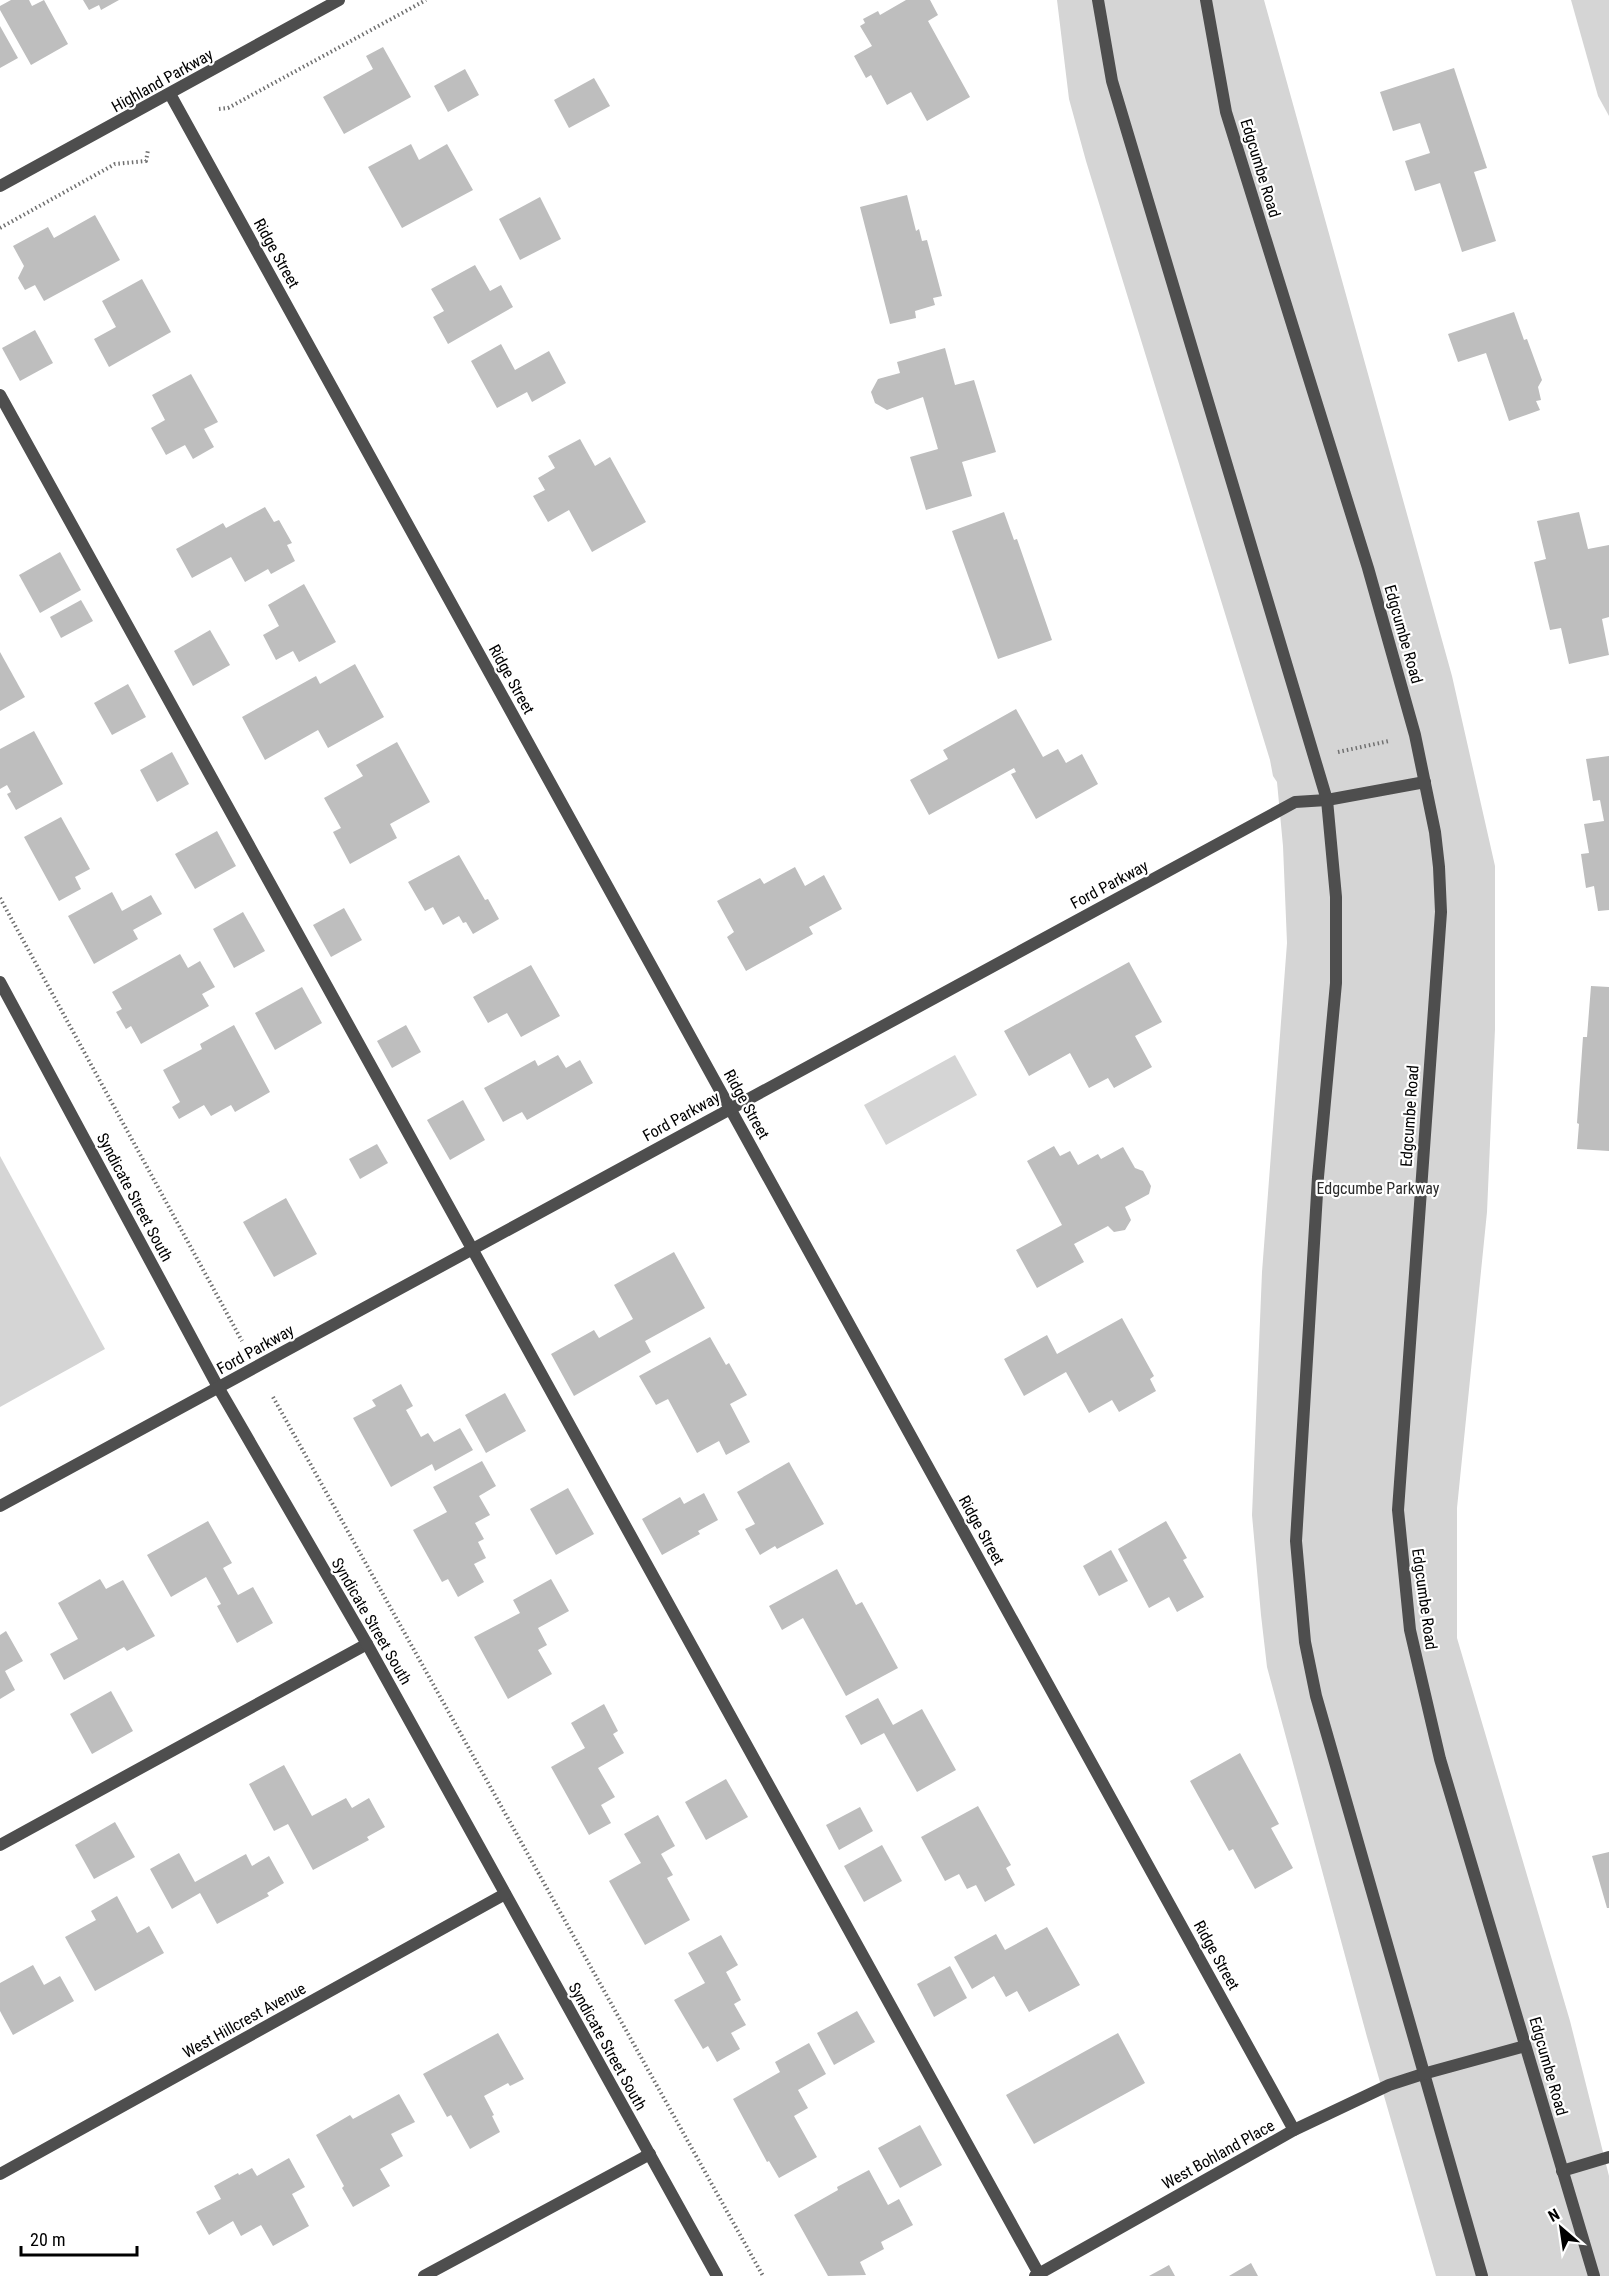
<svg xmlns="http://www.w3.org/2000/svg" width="1609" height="2276" font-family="'Roboto Condensed',sans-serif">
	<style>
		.green { fill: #d5d5d5 }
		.building { fill: #bebebe }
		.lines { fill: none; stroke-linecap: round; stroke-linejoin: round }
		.path { stroke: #707070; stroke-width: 4; stroke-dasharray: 1.5 3; stroke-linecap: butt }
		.service { stroke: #4e4e4e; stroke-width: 12 }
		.minor { stroke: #4e4e4e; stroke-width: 12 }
		.tertiary { stroke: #4e4e4e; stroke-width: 12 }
		.labels { text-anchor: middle; stroke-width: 4.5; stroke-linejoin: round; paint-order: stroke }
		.street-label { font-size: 16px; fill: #000; stroke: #fff }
		.park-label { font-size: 16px; fill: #2c2c2c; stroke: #fff }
	</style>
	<rect width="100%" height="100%" fill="#fff"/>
	<g class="green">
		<path d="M1057,0H1264L1452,676L1495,866V1029L1487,1212L1457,1508V1638L1570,2021L1609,2176V2276H1436L1367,2037L1267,1667L1261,1615L1252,1515L1262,1272L1287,943L1283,846L1277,782L1273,776L1270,760L1086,161L1069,99Z"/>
		<path d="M1571,0H1609V116L1598,96Z"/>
		<path d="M955,1055L977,1095L886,1145L864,1105Z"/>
		<path d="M0,1156L105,1349L0,1407Z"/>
	</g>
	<g class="building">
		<path d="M11,0H29L32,6L44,0L68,44L31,65L0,10V6Z"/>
		<path d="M83,0H119L101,10L99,5L89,10Z"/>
		<path d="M906,0H930L938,15L928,21L970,97L927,121L911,92L887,105L871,75L866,78L854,56L872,46L860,26L865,23L863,19L878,11L880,15Z"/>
		<path d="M0,26L18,58L0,68Z"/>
		<path d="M383,47L411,97L344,134L323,97L373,69L366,56Z"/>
		<path d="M1454,68L1487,168L1474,172L1496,241L1462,252L1440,183L1415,191L1405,161L1430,153L1420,123L1393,131L1380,92Z"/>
		<path d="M465,69L479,95L448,112L434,86Z"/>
		<path d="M594,78L610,106L569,128L554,100Z"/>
		<path d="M411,144L419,160L447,144L473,190L402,228L368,167Z"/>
		<path d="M907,195L916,231L919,229L922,241L927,240L942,296L933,298L935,305L915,311L916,318L890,324L860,207Z"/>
		<path d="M540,197L561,239L520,260L499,219Z"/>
		<path d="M95,215L120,260L44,301L35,285L25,290L18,278L24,266L13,246L48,227L54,238Z"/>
		<path d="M475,265L490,291L501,285L513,307L448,344L433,317L444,311L431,289Z"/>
		<path d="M142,279L171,332L109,367L94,339L116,327L102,301Z"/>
		<path d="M1514,312L1524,340L1527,339L1542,380L1538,387L1541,400L1536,401L1540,410L1509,421L1486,353L1458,362L1448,334Z"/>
		<path d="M35,330L53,363L20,381L2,348Z"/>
		<path d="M501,344L515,370L549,351L566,383L532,402L527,392L497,408L471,361Z"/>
		<path d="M945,348L955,385L974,380L996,452L962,462L972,496L926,510L910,457L938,449L923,397L887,410L875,403L871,392L878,379L900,373L897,362Z"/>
		<path d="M191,374L218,422L204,429L214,447L193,459L185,445L166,455L151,428L165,420L152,395Z"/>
		<path d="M580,439L595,466L610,457L646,522L592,552L569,510L548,522L533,496L545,490L538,478L555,468L548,456Z"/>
		<path d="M265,507L274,522L279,520L292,543L287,545L295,561L271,574L268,569L245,582L231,557L192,578L176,549L223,523L226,528Z"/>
		<path d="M1004,512L1014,540L1017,539L1052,640L998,659L952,531Z"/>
		<path d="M1579,512L1588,549L1609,545V617L1602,619L1609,655L1569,664L1561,628L1550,630L1534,562L1546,559L1537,521Z"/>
		<path d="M60,552L81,590L40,613L19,575Z"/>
		<path d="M304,584L336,642L299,662L293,651L276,660L263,635L279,626L268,605Z"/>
		<path d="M81,600L93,621L61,638L50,617Z"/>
		<path d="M210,630L230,665L193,686L174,651Z"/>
		<path d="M0,652L25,697L0,711Z"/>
		<path d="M355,664L384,717L328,748L318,730L265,760L242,717L316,676L320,684Z"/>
		<path d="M128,684L146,717L112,735L94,703Z"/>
		<path d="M1016,709L1043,757L1058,749L1066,763L1082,754L1098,784L1036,819L1011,774L1016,772L1014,768L929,815L910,780L948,759L943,750Z"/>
		<path d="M34,731L63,784L16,810L7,794L11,792L7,785L0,789V749Z"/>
		<path d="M397,742L430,802L390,824L397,838L350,864L333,832L341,828L324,798L363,776L356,765Z"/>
		<path d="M172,752L189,784L157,802L140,770Z"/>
		<path d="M1609,756V910L1598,911L1594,886L1586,888L1581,854L1589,853L1584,824L1604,821L1600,800L1593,801L1586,759Z"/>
		<path d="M61,817L90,869L75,877L81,889L59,901L24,837Z"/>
		<path d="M217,831L236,866L195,889L175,854Z"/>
		<path d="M459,855L485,900L488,899L499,919L473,934L466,922L463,923L459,916L443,925L433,907L425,911L408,882Z"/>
		<path d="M795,867L805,886L824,875L842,909L809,927L813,934L746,971L727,937L734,932L717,901L760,878L764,884Z"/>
		<path d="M112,892L122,911L151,895L162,914L133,930L138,939L94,964L68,916Z"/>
		<path d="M344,908L362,940L331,957L313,925Z"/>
		<path d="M243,912L265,951L234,968L213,929Z"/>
		<path d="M180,954L188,968L200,961L215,987L202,994L209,1006L141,1044L131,1026L126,1029L116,1012L122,1009L112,992Z"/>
		<path d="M1129,962L1162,1022L1135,1036L1152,1067L1114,1088L1108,1078L1089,1088L1070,1053L1029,1076L1004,1031Z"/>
		<path d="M531,965L560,1016L521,1037L507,1013L488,1023L473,997Z"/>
		<path d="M1591,986L1609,987V1151L1577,1149L1579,1124L1577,1123L1583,1037H1587Z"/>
		<path d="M302,987L322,1023L275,1050L255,1013Z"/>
		<path d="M234,1025L270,1092L235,1112L231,1105L211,1116L204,1105L179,1119L172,1107L180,1102L163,1070L202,1049L200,1044Z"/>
		<path d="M406,1025L421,1052L392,1068L377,1041Z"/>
		<path d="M558,1055L566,1068L580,1060L593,1083L527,1120L522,1112L503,1122L484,1088L535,1060L538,1066Z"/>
		<path d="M463,1100L485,1140L450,1160L427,1120Z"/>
		<path d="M377,1144L388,1163L360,1179L349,1159Z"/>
		<path d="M1054,1146L1060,1156L1070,1151L1078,1165L1098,1154L1101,1159L1123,1147L1135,1168L1143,1171L1151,1186L1149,1194L1125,1207L1131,1220L1125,1230L1114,1232L1108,1226L1074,1244L1084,1262L1037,1288L1016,1250L1062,1225L1027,1161Z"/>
		<path d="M286,1198L317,1254L274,1277L243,1222Z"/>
		<path d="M674,1252L705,1308L645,1341L651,1352L574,1396L551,1354L594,1330L599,1338L633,1319L614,1285Z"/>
		<path d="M1122,1318L1154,1376L1150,1379L1156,1391L1119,1412L1112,1400L1089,1413L1066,1372L1024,1396L1004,1359L1047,1335L1057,1354Z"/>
		<path d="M710,1337L726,1365L729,1363L747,1395L730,1404L750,1442L726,1455L719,1441L697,1453L668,1399L656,1405L639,1376Z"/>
		<path d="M401,1384L413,1406L406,1410L421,1437L428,1433L434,1442L460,1428L473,1450L435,1471L432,1464L391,1487L353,1418L376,1406L372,1400Z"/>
		<path d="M505,1393L526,1431L486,1453L465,1415Z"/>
		<path d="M482,1461L496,1486L479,1496L490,1515L475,1523L484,1539L478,1542L486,1558L474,1564L484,1582L458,1597L448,1579L442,1582L413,1530L447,1512L433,1487Z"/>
		<path d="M789,1462L824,1524L777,1549L775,1546L760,1555L745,1529L755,1524L737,1492Z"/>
		<path d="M568,1488L594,1534L556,1555L530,1509Z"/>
		<path d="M704,1493L718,1520L698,1531L700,1534L662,1555L642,1519L680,1497L684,1504Z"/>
		<path d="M208,1521L232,1563L223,1568L238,1595L253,1587L273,1623L237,1643L217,1606L221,1604L206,1577L171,1597L147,1555Z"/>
		<path d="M1166,1521L1187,1558L1183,1560L1204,1597L1177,1612L1169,1597L1149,1608L1118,1549Z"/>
		<path d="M1111,1550L1128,1581L1099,1596L1083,1566Z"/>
		<path d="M837,1569L856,1605L862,1602L898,1668L846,1696L803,1618L782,1630L769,1606Z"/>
		<path d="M100,1579L106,1589L123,1580L155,1636L127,1651L124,1647L64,1680L50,1654L78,1639L58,1603Z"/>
		<path d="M551,1579L569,1611L538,1628L547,1645L538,1650L552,1674L508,1699L474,1637L520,1613L513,1600Z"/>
		<path d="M6,1631L23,1661L5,1671L15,1690L0,1699V1635Z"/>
		<path d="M111,1691L133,1731L92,1754L70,1714Z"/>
		<path d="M878,1698L893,1725L922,1709L956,1770L917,1792L884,1733L861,1745L845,1716Z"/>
		<path d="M604,1704L618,1731L613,1734L624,1753L598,1768L615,1797L601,1805L611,1823L589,1835L551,1767L585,1748L571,1723Z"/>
		<path d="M1240,1753L1279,1824L1271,1828L1293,1868L1255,1889L1233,1849L1229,1851L1190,1781Z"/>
		<path d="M284,1765L312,1816L346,1798L352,1808L369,1798L385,1827L367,1837L369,1840L313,1870L288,1824L274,1831L249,1784Z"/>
		<path d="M726,1779L748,1817L706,1840L685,1802Z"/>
		<path d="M978,1806L1011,1865L1006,1868L1015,1885L985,1902L976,1885L967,1889L959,1874L945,1881L921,1837Z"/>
		<path d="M860,1807L873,1831L839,1850L826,1825Z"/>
		<path d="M658,1815L675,1846L661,1854L673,1875L667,1878L690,1920L645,1945L609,1881L641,1863L624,1834Z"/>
		<path d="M115,1822L135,1857L94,1879L75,1845Z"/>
		<path d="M882,1845L902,1881L864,1902L844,1866Z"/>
		<path d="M1609,1852V1908H1607L1592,1856Z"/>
		<path d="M179,1853L195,1882L246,1854L252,1866L269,1856L284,1883L267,1893L269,1896L217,1924L200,1893L172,1909L150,1869Z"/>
		<path d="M117,1896L137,1933L149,1926L164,1953L95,1991L65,1937L96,1920L91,1911Z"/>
		<path d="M1047,1927L1080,1985L1029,2012L1017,1991L1006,1997L994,1976L972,1989L954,1957L996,1934L1005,1950Z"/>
		<path d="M721,1935L738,1965L726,1972L741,2000L734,2004L746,2025L731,2033L740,2049L717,2062L708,2046L703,2049L674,2000L705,1983L688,1953Z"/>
		<path d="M33,1965L44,1985L60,1976L74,2001L13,2035L0,2011V1983Z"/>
		<path d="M950,1966L967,1998L934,2017L917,1984Z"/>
		<path d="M857,2011L875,2042L834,2065L817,2033Z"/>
		<path d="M498,2033L524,2079L510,2086L508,2083L484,2096L494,2115L492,2116L500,2132L470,2149L451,2115L447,2117L423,2074Z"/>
		<path d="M1118,2033L1145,2083L1034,2144L1006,2095Z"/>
		<path d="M809,2043L826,2074L798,2090L808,2108L794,2116L817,2157L779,2178L769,2161L767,2162L733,2099L780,2072L775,2062Z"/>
		<path d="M399,2094L415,2122L391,2134L403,2156L380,2169L390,2186L353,2207L342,2188L344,2186L316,2135L350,2115L353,2119Z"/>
		<path d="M920,2125L942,2165L900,2188L878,2148Z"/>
		<path d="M289,2158L305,2187L292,2194L309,2226L273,2246L261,2225L241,2236L233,2221L209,2235L196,2212L221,2199L214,2186L238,2173L239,2175L252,2168L257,2176Z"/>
		<path d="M869,2170L888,2205L899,2199L913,2225L881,2242L884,2249L860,2262L866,2275L828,2276L794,2215L838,2190L837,2187Z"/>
		<path d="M1251,2263L1258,2276H1229Z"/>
		<path d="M1169,2265L1175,2276H1149Z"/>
	</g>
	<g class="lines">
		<g class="path">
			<path d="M219,109L228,108L426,0"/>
			<path d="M0,228L115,164L146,161L148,150"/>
			<path d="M1338,752L1389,741"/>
			<path d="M0,898L242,1341"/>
			<path d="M273,1397L763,2276"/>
		</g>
		<g class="service">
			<path d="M0,395L1039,2274"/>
			<path d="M0,1845L367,1644"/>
			<path d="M424,2276L650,2154"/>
		</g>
		<g class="minor">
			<path d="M170,94L1294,2130"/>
			<path d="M0,186L339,0"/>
			<path d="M0,982L218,1387L367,1644L717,2276"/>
			<path d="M0,1506L1295,802L1327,800L1425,782"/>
			<path d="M1562,2171L1609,2157"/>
			<path d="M0,2174L505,1894"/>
			<path d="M1035,2276L1294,2130L1389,2085L1423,2074"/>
		</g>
		<g class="tertiary">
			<path d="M1098,0L1112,81L1327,800L1336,897V983L1318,1177L1296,1541L1305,1642L1316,1696L1482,2276"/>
			<path d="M1206,0L1226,112L1368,568L1415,735L1435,832L1439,867L1441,912L1398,1510L1410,1630L1440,1759L1594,2276"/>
			<path d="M1423,2074L1525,2046"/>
		</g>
	</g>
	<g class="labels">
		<g class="street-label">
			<text transform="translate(162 80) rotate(-29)" y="6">Highland Parkway</text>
			<text transform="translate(1261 168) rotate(73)" y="6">Edgcumbe Road</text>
			<text transform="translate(277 253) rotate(61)" y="6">Ridge Street</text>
			<text transform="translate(1404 634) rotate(74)" y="6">Edgcumbe Road</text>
			<text transform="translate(512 679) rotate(61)" y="6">Ridge Street</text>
			<text transform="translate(1109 884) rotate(-28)" y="6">Ford Parkway</text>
			<text transform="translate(747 1104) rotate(61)" y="6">Ridge Street</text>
			<text transform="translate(681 1116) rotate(-29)" y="6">Ford Parkway</text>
			<text transform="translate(1409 1116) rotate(-86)" y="6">Edgcumbe Road</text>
			<text transform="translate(135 1197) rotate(62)" y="6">Syndicate Street South</text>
			<text transform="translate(255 1349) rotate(-29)" y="6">Ford Parkway</text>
			<text transform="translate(982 1530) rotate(61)" y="6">Ridge Street</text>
			<text transform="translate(1425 1599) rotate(82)" y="6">Edgcumbe Road</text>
			<text transform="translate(372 1621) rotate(60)" y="6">Syndicate Street South</text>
			<text transform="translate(1217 1955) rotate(61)" y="6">Ridge Street</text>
			<text transform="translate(244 2020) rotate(-29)" y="6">West Hillcrest Avenue</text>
			<text transform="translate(608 2046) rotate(61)" y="6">Syndicate Street South</text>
			<text transform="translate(1549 2066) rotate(74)" y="6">Edgcumbe Road</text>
			<text transform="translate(1218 2154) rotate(-29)" y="6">West Bohland Place</text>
		</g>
		<g class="park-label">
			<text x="1378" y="1194">Edgcumbe Parkway</text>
		</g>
	</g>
	<g transform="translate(1561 2228) rotate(331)" stroke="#ffffff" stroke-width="4.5" paint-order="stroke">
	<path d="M0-4.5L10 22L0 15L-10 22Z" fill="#000000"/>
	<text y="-9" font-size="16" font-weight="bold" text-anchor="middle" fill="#000000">N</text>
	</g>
	<path d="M21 2246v9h116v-9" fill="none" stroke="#000000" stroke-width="3"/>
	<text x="30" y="2246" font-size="18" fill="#000000" stroke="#ffffff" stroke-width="4.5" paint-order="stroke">20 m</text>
</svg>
